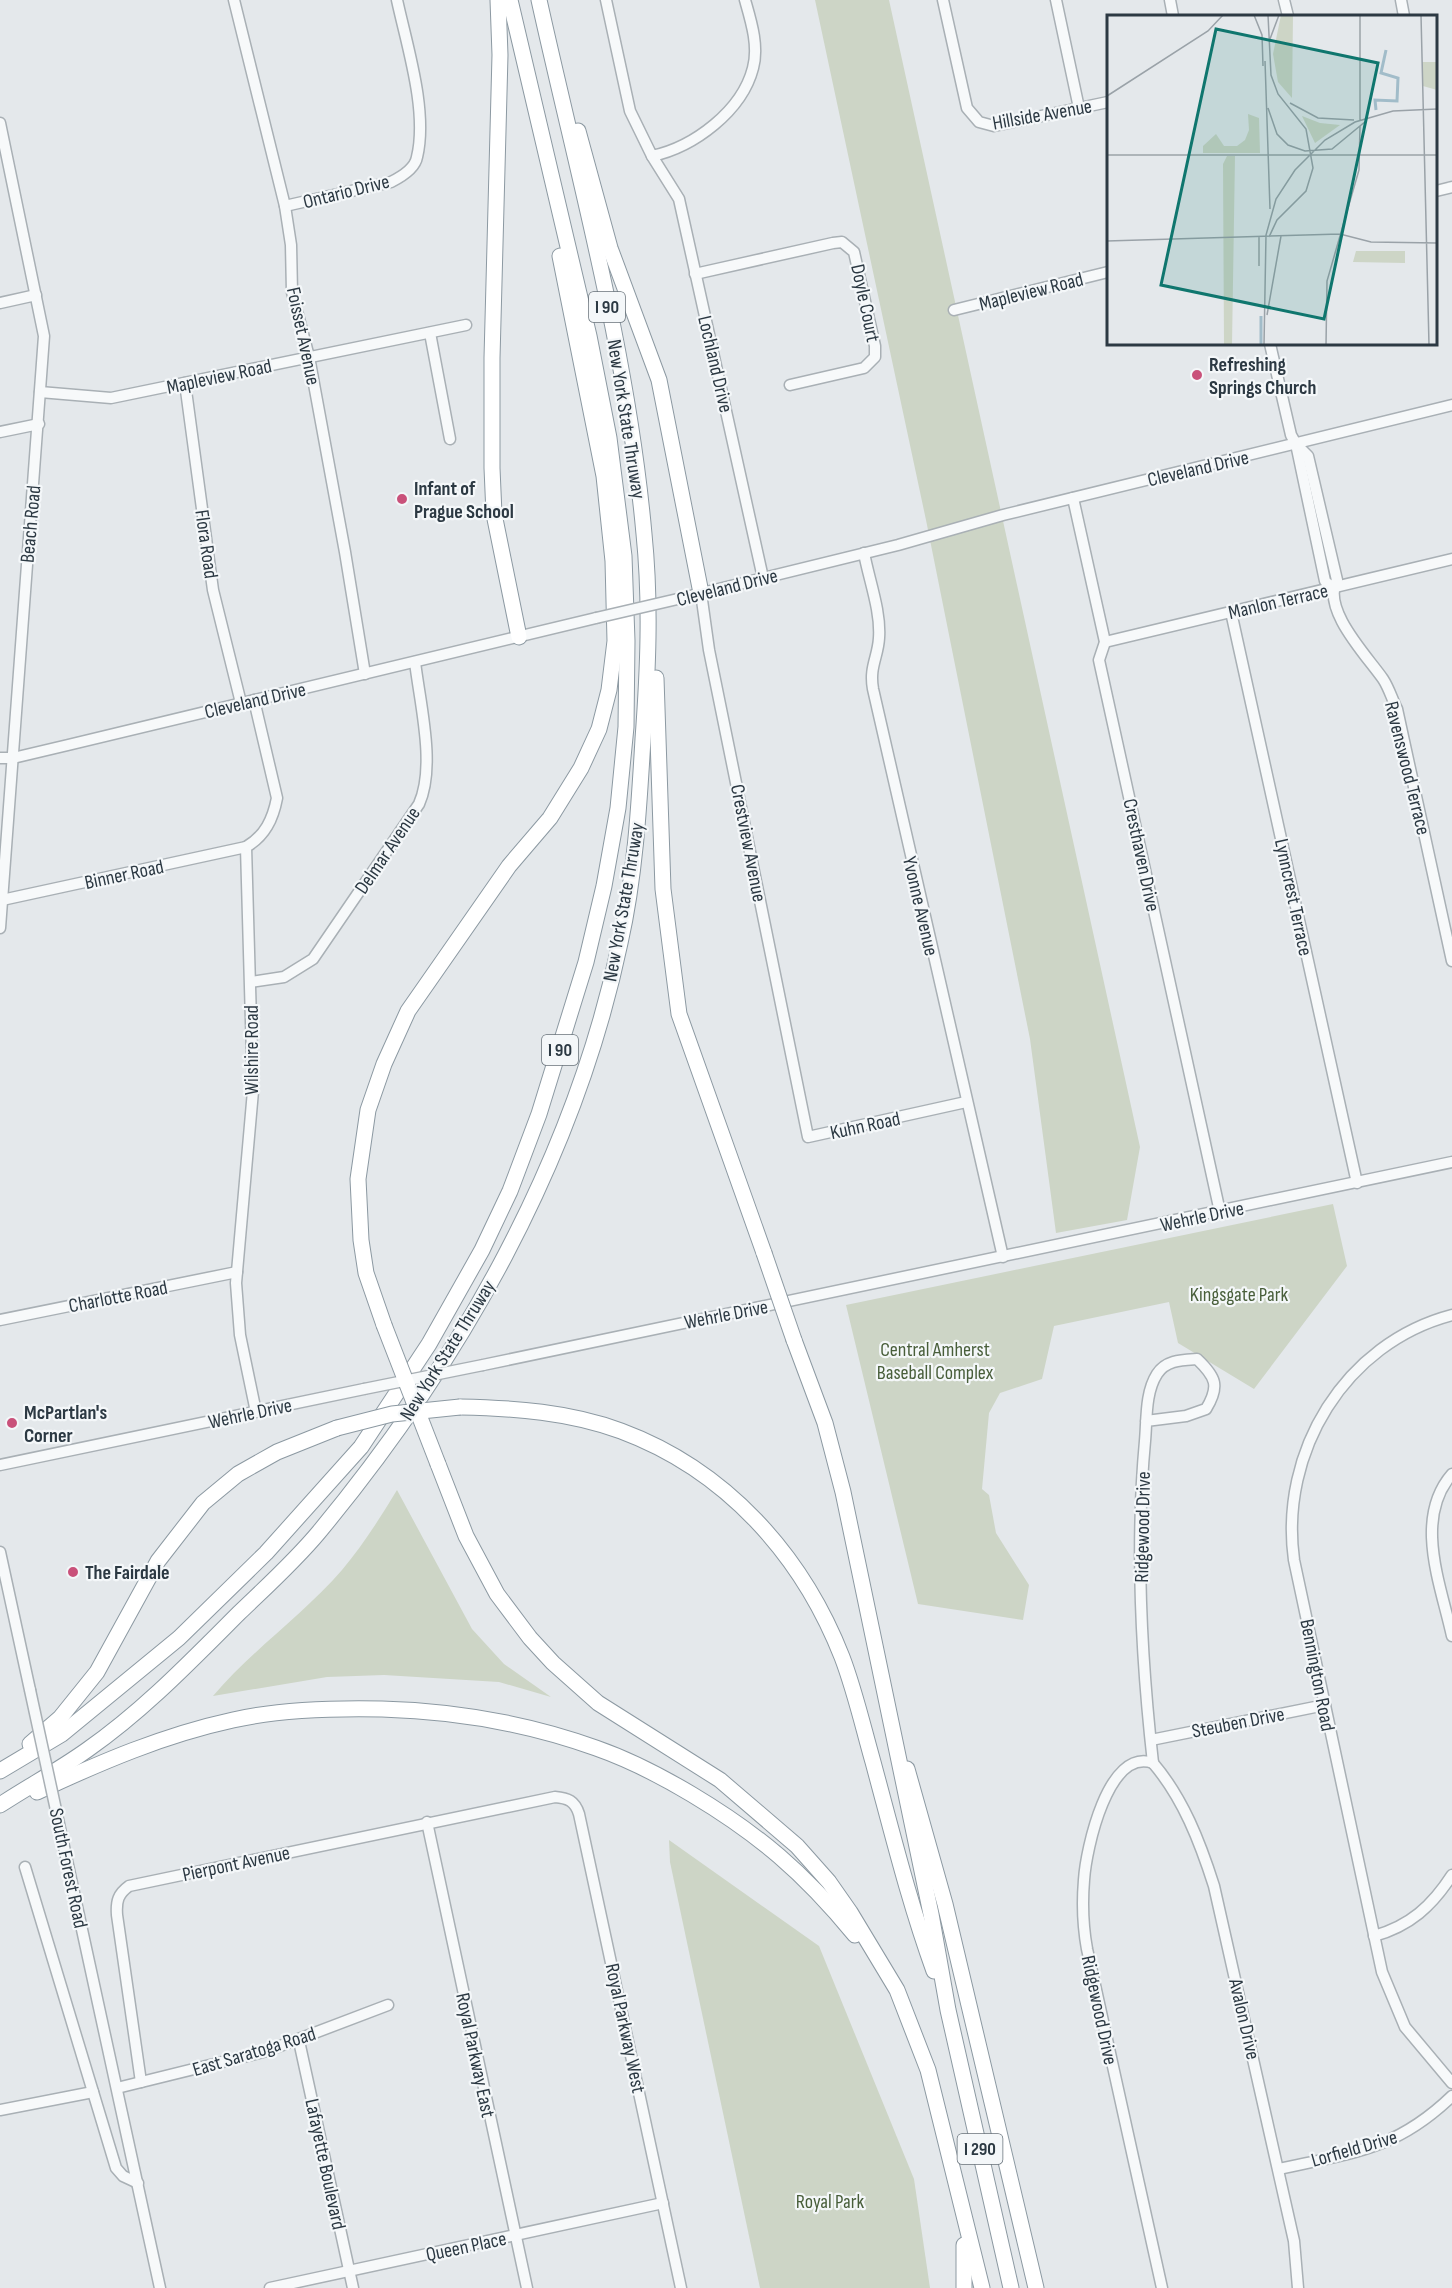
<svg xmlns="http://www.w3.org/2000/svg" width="1452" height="2288" font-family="'Sofia Sans Condensed',sans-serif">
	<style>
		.green { fill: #cdd5c6 }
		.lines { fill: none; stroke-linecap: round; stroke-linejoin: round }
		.minor-casing { stroke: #a9b0b5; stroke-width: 13 }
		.highway-casing { stroke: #8c99a2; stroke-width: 17 }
		.minor { stroke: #f7f9fa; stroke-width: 10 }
		.highway { stroke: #fff; stroke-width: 15 }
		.minor-bridge-casing { stroke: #a9b0b5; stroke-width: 13; stroke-linecap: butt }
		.highway-bridge-casing { stroke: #8c99a2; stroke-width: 17; stroke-linecap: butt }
		.minor-bridge { stroke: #f7f9fa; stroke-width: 10 }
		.highway-bridge { stroke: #fff; stroke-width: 15 }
		.poi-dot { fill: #c9517a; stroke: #f4f7f9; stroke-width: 2 }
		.labels { text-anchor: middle; stroke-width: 4.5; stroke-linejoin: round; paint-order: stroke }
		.shield { fill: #f4f7f9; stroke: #68727a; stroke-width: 1.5 }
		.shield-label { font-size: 18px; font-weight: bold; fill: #2c3943 }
		.street-label { font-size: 20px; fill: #2c3943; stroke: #f4f7f9 }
		.poi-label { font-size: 20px; font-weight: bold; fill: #2c3943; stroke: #f4f7f9; text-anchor: start }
		.park-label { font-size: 20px; fill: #485e3a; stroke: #f4f7f9 }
		.inset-river { fill: none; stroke: #a1bcc9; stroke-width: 3 }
		.inset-road { fill: none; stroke: #9aa2a8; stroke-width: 1.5 }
		.view { fill: #0f766e; fill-opacity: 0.15; stroke: #0f766e; stroke-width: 3 }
		.inset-edge { fill: none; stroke: #2c3943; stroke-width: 3 }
	</style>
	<rect width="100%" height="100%" fill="#e4e8eb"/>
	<g class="green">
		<path d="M815,0H889L1140,1147L1127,1220L1056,1233L1030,1039L926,520Z"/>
		<path d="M1333,1204L1347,1266L1254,1389L1178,1343L1169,1302L1054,1326L1042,1379L1000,1393L989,1413L982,1489L989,1495L996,1533L1029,1585L1023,1620L918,1604L846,1305Z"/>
		<path d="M397,1490L472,1629L504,1664L551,1697L499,1682L384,1675L327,1677L213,1696C252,1650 303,1615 342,1570C363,1545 380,1518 397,1490Z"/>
		<path d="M669,1840L819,1946L914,2179L930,2288H760L670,1862Z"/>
	</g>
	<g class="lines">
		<g class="minor-casing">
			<g id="minor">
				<path d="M234,0L285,206L291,245L292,292L309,357L345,552L365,674"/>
				<path d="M606,0L630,111L652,156C694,147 742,111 753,68C759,46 751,21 745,0"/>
				<path d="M943,0L967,108L979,122L994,126L1108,102"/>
				<path d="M1056,0L1079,108"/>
				<path d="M1170,0L1173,16"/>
				<path d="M1284,0L1288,16"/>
				<path d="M1401,0L1404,16"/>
				<path d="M0,123L44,336L0,928"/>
				<path d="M652,156L679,199L763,578"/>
				<path d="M1436,191L1452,187"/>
				<path d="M285,206L391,182C401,177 415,169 417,157C428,111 407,46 397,0"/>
				<path d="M695,274L833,243L842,242L854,252L875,346V357L864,368L790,385"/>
				<path d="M0,303L36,295"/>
				<path d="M954,310L1108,272"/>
				<path d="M430,333L450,439"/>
				<path d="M1270,344L1291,435L1296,444L1308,456L1337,580C1321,609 1367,656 1383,679C1389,688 1392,699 1397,709L1452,961"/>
				<path d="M185,383L213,590L241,703"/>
				<path d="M40,392L111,398L466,325"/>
				<path d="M0,432L39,424"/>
				<path d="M1296,444L1325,581L1332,588"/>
				<path d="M1073,498L1105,642L1099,660L1220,1212"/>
				<path d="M864,553C869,580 881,611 879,638C878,657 869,667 873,689L1003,1257"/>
				<path d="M701,593L709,650L808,1137L966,1102"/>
				<path d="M682,598L898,545L1003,515L1452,405"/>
				<path d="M1231,612L1357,1183"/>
				<path d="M1105,642L1452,559"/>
				<path d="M254,700L277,798C273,819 265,836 246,847L253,1091L236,1283L240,1335L256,1412"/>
				<path d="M0,758H13L68,745L596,618"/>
				<path d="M2,900L246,847"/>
				<path d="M251,982L284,977L313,959L419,804C436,766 420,704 415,662"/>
				<path d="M1452,1315C1345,1343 1279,1452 1294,1560L1382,1972L1405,2027L1452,2083"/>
				<path d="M0,1320L237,1272"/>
				<path d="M483,1365L1452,1162"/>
				<path d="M1146,1421L1186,1416L1206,1409C1220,1386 1216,1377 1197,1359C1182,1360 1166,1360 1157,1374C1145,1393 1147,1419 1145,1441C1135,1548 1141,1656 1153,1763"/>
				<path d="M0,1465L364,1389"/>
				<path d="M1452,1474C1413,1519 1441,1585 1452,1636"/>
				<path d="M0,1552L30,1690"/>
				<path d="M1151,1740L1325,1705"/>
				<path d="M1153,1763C1108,1747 1086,1849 1084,1880C1082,1904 1083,1927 1087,1949L1162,2288"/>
				<path d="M1153,1763C1183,1798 1200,1842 1214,1886L1294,2241L1298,2288"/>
				<path d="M56,1810L160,2288"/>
				<path d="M427,1822L527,2288"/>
				<path d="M25,1867L116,2168L123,2176L138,2183"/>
				<path d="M1374,1936C1410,1926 1432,1906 1452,1875"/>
				<path d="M299,2041L353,2288"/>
				<path d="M141,2082L117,1915C116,1901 118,1894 129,1886L555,1797C568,1798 575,1801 579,1814L681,2288"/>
				<path d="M117,2088L267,2051L388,2005"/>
				<path d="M0,2110L93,2092"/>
				<path d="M1279,2169C1352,2153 1396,2150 1452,2096"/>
				<path d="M270,2288L663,2203"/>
			</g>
		</g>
		<g class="highway-casing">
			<g id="highway">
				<path d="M498,0L500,55L492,358V468L494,514L519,637"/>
				<path d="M578,131L610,248L659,380L701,593"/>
				<path d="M656,678L663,889L679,1014L764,1253"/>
				<path d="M384,1325L366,1273L361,1240L358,1179L368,1110L384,1064L408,1011L509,866L550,818L581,768L599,729L609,690L615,641L613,561L604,476L560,256"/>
				<path d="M794,1340L825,1423L843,1492L931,1914L948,2010L1011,2288"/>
				<path d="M460,1407C514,1408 570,1412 621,1431C726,1470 802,1555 842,1657C855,1691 863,1727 873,1762C892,1832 909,1902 934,1971"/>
				<path d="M438,1464L466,1536L497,1594L530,1638L553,1663L598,1703L720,1780L797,1846L829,1882L850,1912L897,1990L928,2070L982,2288"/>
				<path d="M30,1744L60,1718L97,1672L158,1561L203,1503L238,1474L277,1452L337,1428"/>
				<path d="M907,1769L945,1904L1036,2288"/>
				<path d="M0,1771L62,1734L179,1638L266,1553L361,1447L429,1344L482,1250L510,1191L539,1114L586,962L604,886L618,808L626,727L627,641L624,556L609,438L589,336L510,0"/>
				<path d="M37,1792C101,1762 164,1735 233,1720C281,1709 333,1708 382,1709C454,1711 529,1724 596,1748C656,1769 731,1815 779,1856C807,1880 832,1907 855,1935"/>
				<path d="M0,1805C29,1786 59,1770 87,1750C143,1711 191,1661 239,1613C266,1587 295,1561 319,1532C460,1362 574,1161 620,943C635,877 639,807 643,739C648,671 651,603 644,534C628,354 578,176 539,0"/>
				<path d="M964,2245V2288"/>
			</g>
		</g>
		<use href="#minor" class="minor"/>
		<use href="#highway" class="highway"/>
		<g class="minor-bridge-casing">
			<g id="minor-bridge">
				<path d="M596,618L682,598"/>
				<path d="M364,1389L483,1365"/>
				<path d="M30,1690L56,1810"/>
			</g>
		</g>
		<g class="highway-bridge-casing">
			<g id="highway-bridge">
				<path d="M764,1253L794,1340"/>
				<path d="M384,1325L438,1464"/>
				<path d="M337,1428L392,1414L460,1407"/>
			</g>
		</g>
		<use href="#minor-bridge" class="minor-bridge"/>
		<use href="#highway-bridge" class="highway-bridge"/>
	</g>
	<g class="poi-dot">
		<circle cx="1197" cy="375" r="6"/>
		<circle cx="402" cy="499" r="6"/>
		<circle cx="12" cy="1423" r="6"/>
		<circle cx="73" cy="1572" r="6"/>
	</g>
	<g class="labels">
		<g class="shield">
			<rect x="589" y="292" width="36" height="30" rx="4.5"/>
			<rect x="542" y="1035" width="36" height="30" rx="4.5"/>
			<rect x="957.5" y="2134" width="45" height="30" rx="4.5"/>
		</g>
		<g class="shield-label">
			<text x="607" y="313">I 90</text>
			<text x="560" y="1056">I 90</text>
			<text x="980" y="2155">I 290</text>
		</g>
		<g class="street-label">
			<text transform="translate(1042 114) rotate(-10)" y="7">Hillside Avenue</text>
			<text transform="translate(346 191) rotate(-14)" y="7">Ontario Drive</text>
			<text transform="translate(1031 291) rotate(-14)" y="7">Mapleview Road</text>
			<text transform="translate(866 303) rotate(78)" y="7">Doyle Court</text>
			<text transform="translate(304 336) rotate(78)" y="7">Foisset Avenue</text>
			<text transform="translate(716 364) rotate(77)" y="7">Lochland Drive</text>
			<text transform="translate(219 376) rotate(-12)" y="7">Mapleview Road</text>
			<text transform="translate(627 419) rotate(81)" y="7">New York State Thruway</text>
			<text transform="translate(1198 468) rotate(-13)" y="7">Cleveland Drive</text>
			<text transform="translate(30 524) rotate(-85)" y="7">Beach Road</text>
			<text transform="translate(207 544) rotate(82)" y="7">Flora Road</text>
			<text transform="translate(727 587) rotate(-14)" y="7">Cleveland Drive</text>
			<text transform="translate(1278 601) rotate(-13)" y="7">Manlon Terrace</text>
			<text transform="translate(255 700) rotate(-13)" y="7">Cleveland Drive</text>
			<text transform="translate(1408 768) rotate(76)" y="7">Ravenswood Terrace</text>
			<text transform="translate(749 843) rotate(79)" y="7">Crestview Avenue</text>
			<text transform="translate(387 850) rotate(-56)" y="7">Delmar Avenue</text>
			<text transform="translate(1142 855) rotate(78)" y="7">Cresthaven Drive</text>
			<text transform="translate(124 874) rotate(-12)" y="7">Binner Road</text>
			<text transform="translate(1294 897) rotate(78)" y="7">Lynncrest Terrace</text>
			<text transform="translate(623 902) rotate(-80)" y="7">New York State Thruway</text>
			<text transform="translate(921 906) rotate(77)" y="7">Yvonne Avenue</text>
			<text transform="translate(251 1050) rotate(-90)" y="7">Wilshire Road</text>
			<text transform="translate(865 1125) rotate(-12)" y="7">Kuhn Road</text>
			<text transform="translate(1202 1216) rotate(-12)" y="7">Wehrle Drive</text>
			<text transform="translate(118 1296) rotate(-11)" y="7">Charlotte Road</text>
			<text transform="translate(726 1314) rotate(-11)" y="7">Wehrle Drive</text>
			<text transform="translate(447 1350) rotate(-58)" y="7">New York State Thruway</text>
			<text transform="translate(250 1413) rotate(-12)" y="7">Wehrle Drive</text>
			<text transform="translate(1142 1527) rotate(-89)" y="7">Ridgewood Drive</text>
			<text transform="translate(1318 1675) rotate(79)" y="7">Bennington Road</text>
			<text transform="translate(1238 1722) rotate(-11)" y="7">Steuben Drive</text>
			<text transform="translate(236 1863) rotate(-12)" y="7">Pierpont Avenue</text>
			<text transform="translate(69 1868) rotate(78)" y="7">South Forest Road</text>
			<text transform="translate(1100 2010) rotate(78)" y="7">Ridgewood Drive</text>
			<text transform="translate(1245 2019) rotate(77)" y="7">Avalon Drive</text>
			<text transform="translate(626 2028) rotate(78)" y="7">Royal Parkway West</text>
			<text transform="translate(254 2051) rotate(-17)" y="7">East Saratoga Road</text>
			<text transform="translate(476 2055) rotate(78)" y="7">Royal Parkway East</text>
			<text transform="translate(1354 2148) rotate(-16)" y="7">Lorfield Drive</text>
			<text transform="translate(326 2164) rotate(78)" y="7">Lafayette Boulevard</text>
			<text transform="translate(466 2246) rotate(-12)" y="7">Queen Place</text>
		</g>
		<g class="poi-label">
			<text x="1209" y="371">Refreshing<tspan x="1209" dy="23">Springs Church</tspan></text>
			<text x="414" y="495">Infant of<tspan x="414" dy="23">Prague School</tspan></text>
			<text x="24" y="1419">McPartlan's<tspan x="24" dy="23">Corner</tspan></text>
			<text x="85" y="1579">The Fairdale</text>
		</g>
		<g class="park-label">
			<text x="1239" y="1301">Kingsgate Park</text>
			<text x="935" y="1356">Central Amherst<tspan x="935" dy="23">Baseball Complex</tspan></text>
			<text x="830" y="2208">Royal Park</text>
		</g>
	</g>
	<g transform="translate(1107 15)">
		<rect width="330" height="330" fill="#e4e8eb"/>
		<path d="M174,0H186L185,83L171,67L166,39ZM315,47H330V75L316,71ZM141,99L152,103L153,138H96V131L109,119L117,131H130L138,125L142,115ZM195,101L213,108L233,110L208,128ZM120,141H128L125,330H117L116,149ZM249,236H298V248L246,247Z" fill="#cdd5c6"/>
		<path class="inset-river" d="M269,95L268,85L290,86L291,63L274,58L279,35M154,330V301"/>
		<path class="inset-road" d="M147,0L155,20L156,51M161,0L164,60L171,79L199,114L206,153L199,176L170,205L162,222M253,0V105M314,0L322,330M163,24L172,0M158,46L163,194M0,81L101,16L116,0M183,88L211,103L247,105M161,93L170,119L181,130L198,136L225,134L259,106M0,140H330M152,221V251M0,226L233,219L264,227L330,228M160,300L174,221M157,330L159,220L169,184L188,155L218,125L248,107L286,96L330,94M219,330L220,266L252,155L253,111"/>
		<path class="view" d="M109,14L271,48L217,304L54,270Z"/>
		<rect width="330" height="330" class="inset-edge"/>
	</g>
</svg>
